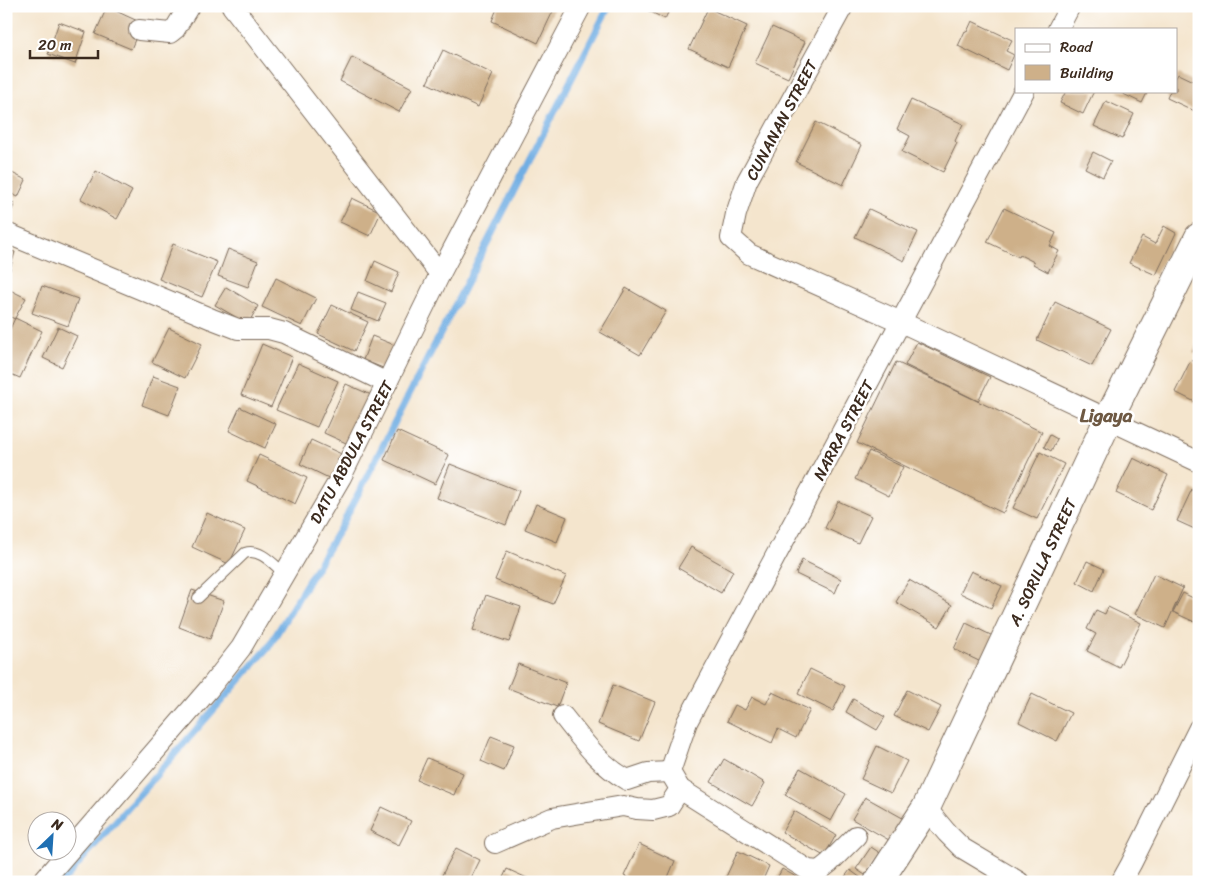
<svg xmlns="http://www.w3.org/2000/svg" width="1205" height="888" font-family="Sriracha,sans-serif">
	<style>
		.lines { fill: none; stroke-linecap: round; stroke-linejoin: round }
		.stream { stroke: #71aee3; stroke-width: 7 }
		.building { fill: #ceb089 }
		.lane-casing { stroke: #7c6b5b; stroke-width: 12 }
		.street-casing { stroke: #7c6b5b; stroke-width: 22 }
		.secondary-casing { stroke: #7c6b5b; stroke-width: 30 }
		.lane { stroke: #fff; stroke-width: 10 }
		.street { stroke: #fff; stroke-width: 20 }
		.secondary { stroke: #fff; stroke-width: 28 }
		.labels { text-anchor: middle; stroke-width: 5; stroke-linejoin: round; paint-order: stroke }
		.street-label { font-size: 16px; fill: #3b2a1e; stroke: #fff }
		.quarter-label { font-size: 19px; font-weight: bold; fill: #6e5943; stroke: #fff }
	</style>
	<rect width="100%" height="100%" fill="#fff"/>
	<filter id="ink" filterUnits="userSpaceOnUse"><feTurbulence type="fractalNoise" baseFrequency=".02" numOctaves="2"/><feDisplacementMap in="SourceGraphic" scale="10" xChannelSelector="R" yChannelSelector="G"/><feConvolveMatrix kernelMatrix="1 2 1 2 8 2 1 2 1" color-interpolation-filters="sRGB"/></filter>
	<filter id="wash" filterUnits="userSpaceOnUse"><feTurbulence type="fractalNoise" baseFrequency=".0096" numOctaves="4" result="noise"/><feDisplacementMap in="SourceGraphic" scale="20" xChannelSelector="R" yChannelSelector="G"/><feGaussianBlur stdDeviation="1.12" result="paint"/><feColorMatrix in="noise" values="0 0 0 0 0 0 0 0 0 0 0 0 0 0 0 0 0 1.4 0 .05"/><feComposite in="paint" operator="in"/></filter>
	<g filter="url(#wash)">
		<rect width="100%" height="100%" fill="#f4e5cd"/>
		<g class="lines">
			<path class="stream" d="M62,882L268,648L342,525L609,6"/>
		</g>
		<g id="blocks">
			<g class="building">
				<path d="M498,6H547L554,9L538,43L492,21Z"/>
				<path d="M639,6H671L665,19Z"/>
				<path d="M107,7L142,23L131,49L95,34Z"/>
				<path d="M708,8L747,26L728,67L689,49Z"/>
				<path d="M972,21L1012,40L1006,51L1014,55L1007,70L958,46L965,31L967,32Z"/>
				<path d="M59,22L86,32L75,64L48,54Z"/>
				<path d="M772,27L805,42L788,78L755,63Z"/>
				<path d="M443,50L493,74L478,107L427,83Z"/>
				<path d="M352,57L412,88L399,112L340,81Z"/>
				<path d="M1178,74L1199,84V113L1167,98L1170,91H1176V78Z"/>
				<path d="M1066,91H1094L1083,114L1060,103Z"/>
				<path d="M1117,91H1148L1142,103Z"/>
				<path d="M911,100L963,124L955,141L957,143L943,172L902,152L910,136L897,129Z"/>
				<path d="M1106,101L1134,114L1122,139L1094,126Z"/>
				<path d="M816,122L862,145L843,185L796,162Z"/>
				<path d="M1093,152L1111,161L1103,177L1085,168Z"/>
				<path d="M6,170L26,180L18,197L6,191Z"/>
				<path d="M96,171L132,191L117,219L81,199Z"/>
				<path d="M352,198L381,212L370,236L340,222Z"/>
				<path d="M6,200L15,203L6,223Z"/>
				<path d="M1004,208L1056,233L1050,246L1059,251L1048,272L1033,264L1034,262L1020,255L1019,257L987,242Z"/>
				<path d="M869,209L918,232L904,261L855,237Z"/>
				<path d="M1164,226L1176,233L1156,275L1129,263L1142,237L1155,244Z"/>
				<path d="M173,244L217,262L202,297L159,279Z"/>
				<path d="M228,249L258,261L248,287L218,276Z"/>
				<path d="M6,250L15,252L7,280H6Z"/>
				<path d="M375,261L399,272L391,292L367,281Z"/>
				<path d="M276,278L316,298L302,326L262,307Z"/>
				<path d="M42,286L78,299L68,326L32,313Z"/>
				<path d="M226,287L258,306L248,324L215,305Z"/>
				<path d="M6,288L26,298L15,318L42,331L20,378L6,372V338L15,318V319L6,315Z"/>
				<path d="M626,288L666,311L640,355L600,332Z"/>
				<path d="M358,292L386,303L378,321L351,310Z"/>
				<path d="M1055,302L1111,329L1092,366L1037,340Z"/>
				<path d="M332,305L368,322L354,351L318,334Z"/>
				<path d="M58,327L77,336L62,367L43,358Z"/>
				<path d="M169,328L202,344L185,378L152,362Z"/>
				<path d="M372,336L397,346L388,370L363,360Z"/>
				<path d="M1199,339V355L1193,352Z"/>
				<path d="M917,342L990,377L978,401L905,365Z"/>
				<path d="M262,344L292,357L271,407L241,395Z"/>
				<path d="M1191,360L1199,364V404L1175,392Z"/>
				<path d="M896,362L1042,432L1003,513L857,443Z"/>
				<path d="M298,363L338,381L317,427L276,410Z"/>
				<path d="M153,376L180,386L169,415L142,405Z"/>
				<path d="M346,384L376,397L355,447L324,433Z"/>
				<path d="M240,407L276,424L265,448L229,431Z"/>
				<path d="M397,431L449,455L435,484L384,460Z"/>
				<path d="M1050,435L1057,439L1051,451L1044,447Z"/>
				<path d="M311,440L348,457L337,482L300,464Z"/>
				<path d="M869,451L903,467L889,496L855,479Z"/>
				<path d="M1040,452L1064,464L1037,519L1013,508Z"/>
				<path d="M259,455L307,478L295,504L247,481Z"/>
				<path d="M1133,458L1168,475L1151,510L1116,493Z"/>
				<path d="M450,464L519,491L506,525L437,498Z"/>
				<path d="M1192,489L1199,492V531L1177,521Z"/>
				<path d="M838,501L871,516L858,543L825,528Z"/>
				<path d="M536,504L567,517L557,542L525,529Z"/>
				<path d="M207,513L245,530L229,564L192,547Z"/>
				<path d="M691,547L733,571L721,593L678,568Z"/>
				<path d="M507,551L566,576L553,604L495,580Z"/>
				<path d="M802,560L841,579L835,593L796,574Z"/>
				<path d="M1087,561L1104,569L1094,591L1077,582Z"/>
				<path d="M971,571L1002,586L991,608L960,593Z"/>
				<path d="M1154,574L1183,588L1165,628L1135,614Z"/>
				<path d="M909,580L952,605L939,627L896,602Z"/>
				<path d="M192,590L224,601L210,639L179,627Z"/>
				<path d="M1183,593L1199,601V624L1173,612Z"/>
				<path d="M486,595L521,607L509,642L473,630Z"/>
				<path d="M1108,607L1141,623L1119,667L1087,651L1096,634L1087,629L1096,610L1105,614Z"/>
				<path d="M966,623L995,637L983,663L954,649Z"/>
				<path d="M518,664L566,683L557,707L508,688Z"/>
				<path d="M810,669L845,686L833,711L798,694Z"/>
				<path d="M613,685L655,702L639,741L598,724Z"/>
				<path d="M907,690L941,707L928,732L894,716Z"/>
				<path d="M772,692L810,710L796,738L778,729L772,743L727,721L735,705L745,710L752,697L766,704Z"/>
				<path d="M1032,694L1071,713L1057,741L1019,722Z"/>
				<path d="M853,699L885,717L877,730L846,712Z"/>
				<path d="M491,736L514,745L504,771L481,761Z"/>
				<path d="M877,746L907,761L891,793L861,779Z"/>
				<path d="M427,758L463,773L454,795L417,780Z"/>
				<path d="M724,759L765,783L752,806L711,782Z"/>
				<path d="M800,768L846,794L831,821L785,795Z"/>
				<path d="M865,797L908,821L896,844L852,819Z"/>
				<path d="M381,807L411,821L399,845L370,831Z"/>
				<path d="M794,811L836,835L824,856L782,832Z"/>
				<path d="M639,844L675,861L666,882H637L624,876Z"/>
				<path d="M871,847L880,853L865,875L856,869Z"/>
				<path d="M456,848L480,860L469,882H450L441,877Z"/>
				<path d="M738,851L769,866L762,882H732L725,879Z"/>
				<path d="M507,869L536,882H501Z"/>
				<path d="M782,869L800,879L798,882H775Z"/>
				<path d="M850,870L861,878L859,882H841Z"/>
			</g>
		</g>
	</g>
	<g filter="url(#ink)">
		<use href="#blocks" fill-opacity="0" stroke="#7c6b5b" stroke-width="1"/>
		<g class="lines">
			<g class="lane-casing">
				<path id="lane" d="M198,598L245,553C260,548 273,564 284,573"/>
			</g>
			<g class="street-casing">
				<g id="street">
					<path d="M232,6L440,274"/>
					<path d="M843,6L747,181L736,214L731,238L749,254L901,322L1199,462"/>
					<path d="M1058,29L1070,6"/>
					<path d="M139,30L170,33L175,29L189,6"/>
					<path d="M6,233L212,319L238,329H269L284,333L387,383"/>
					<path d="M563,716C583,741 599,764 627,780L648,773L670,772"/>
					<path d="M670,772L687,722L1024,91"/>
					<path d="M670,772L680,789L808,870L819,871L829,863L856,836"/>
					<path d="M926,808L947,833L962,848L1019,882"/>
					<path d="M495,843L552,818L623,806L637,809L653,810L669,806L680,789"/>
					<path d="M42,882L208,690L241,648L341,477L440,274L581,6"/>
					<path d="M1121,882L1131,864L1199,728"/>
				</g>
			</g>
			<g class="secondary-casing">
				<path id="secondary" d="M878,882L926,808L1108,420L1199,237"/>
			</g>
			<use href="#lane" class="lane"/>
			<use href="#street" class="street"/>
			<use href="#secondary" class="secondary"/>
		</g>
	</g>
	<g class="labels">
		<g class="street-label">
			<text transform="translate(781 120) rotate(-62)" y="6">CUNANAN STREET</text>
			<text transform="translate(843 430) rotate(-62)" y="6">NARRA STREET</text>
			<text transform="translate(351 452) rotate(-62)" y="6">DATU ABDULA STREET</text>
			<text transform="translate(1042 562) rotate(-65)" y="6">A. SORILLA STREET</text>
		</g>
		<g class="quarter-label">
			<text x="1106" y="422">Ligaya</text>
		</g>
	</g>
	<rect width="1205" height="888" fill="none" stroke="#fff" stroke-width="25"/>
	<rect x="1015" y="28" width="162" height="65" fill="#ffffff" stroke="#b1aaa5"/>
	<rect x="1025" y="44" width="25" height="8" fill="#ffffff" stroke="#b1aaa5"/>
	<text x="1060" y="52" font-size="15" fill="#3b2a1e">Road</text>
	<rect x="1025" y="65" width="25" height="15" fill="#ceb089" stroke="#b1aaa5"/>
	<text x="1060" y="78" font-size="15" fill="#3b2a1e">Building</text>
	<g transform="translate(52 836) rotate(25)"><circle r="24" fill="#ffffff" stroke="#b1aaa5"/>
	<path d="M0-4L9 19L0 12L-9 19Z" fill="#1f6fb2"/>
	<text y="-8" font-size="14" font-weight="bold" text-anchor="middle" fill="#3b2a1e">N</text>
	</g>
	<path d="M30 50v8h68v-8" fill="none" stroke="#3b2a1e" stroke-width="2.5"/>
	<text x="38" y="50" font-size="15" fill="#3b2a1e" stroke="#ffffff" stroke-width="4" paint-order="stroke">20 m</text>
</svg>
